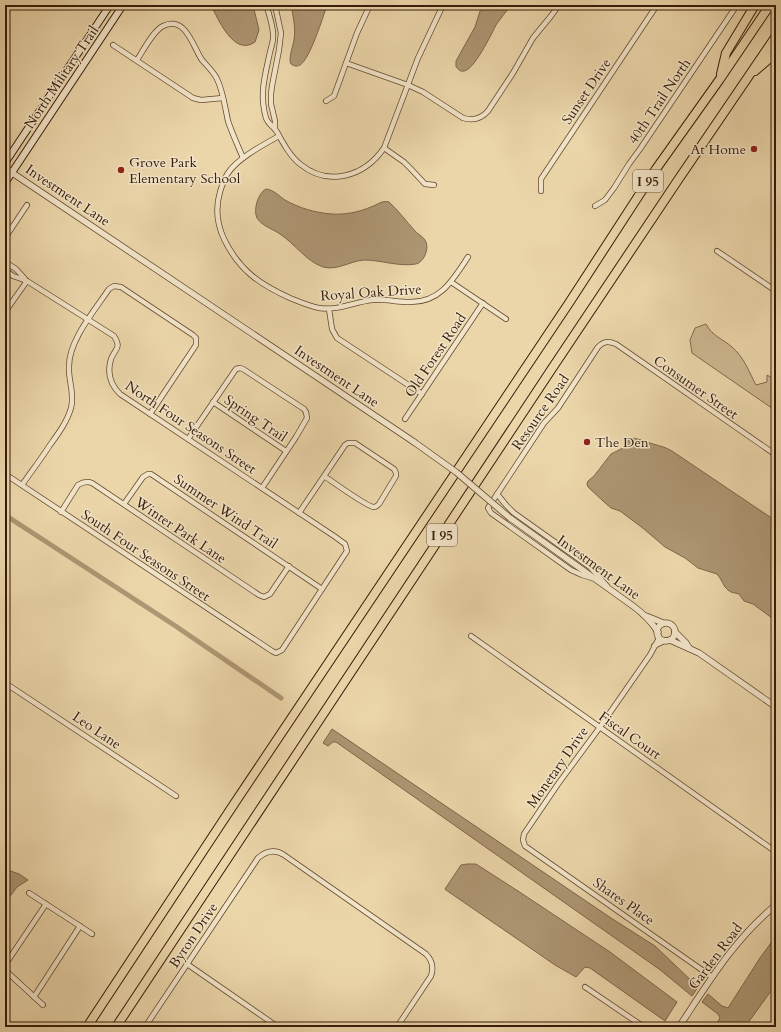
<svg xmlns="http://www.w3.org/2000/svg" width="781" height="1032" font-family="Cardo,serif">
	<style>
		.green { fill: #ccb68f; stroke: #81684c }
		.water { fill: #ad9673; stroke: #7d6549 }
		.lines { fill: none; stroke-linecap: round; stroke-linejoin: round }
		.canal { stroke: #ad9673; stroke-width: 5 }
		.minor-casing { stroke: #634a31; stroke-width: 6 }
		.tertiary-casing { stroke: #634a31; stroke-width: 7 }
		.secondary-casing { stroke: #361b09; stroke-width: 8 }
		.motorway-casing { stroke: #361b09; stroke-width: 10 }
		.minor { stroke: #f2e4c8; stroke-width: 4.5 }
		.tertiary { stroke: #f2e4c8; stroke-width: 5.5 }
		.secondary { stroke: #f2e4c8; stroke-width: 6 }
		.motorway { stroke: #ebd6aa; stroke-width: 8 }
		.tertiary-bridge-casing { stroke: #634a31; stroke-width: 7; stroke-linecap: butt }
		.tertiary-bridge { stroke: #f2e4c8; stroke-width: 5.5 }
		.poi-dot { fill: #8f2418; stroke: #f2e4c8; stroke-width: 1.5 }
		.labels { text-anchor: middle; stroke-width: 3; stroke-linejoin: round; paint-order: stroke }
		.shield { fill: #f2e4c8; stroke: #6e5742; stroke-width: 1 }
		.shield-label { font-size: 13px; font-weight: bold; fill: #361b09 }
		.street-label { font-size: 14px; fill: #361b09; stroke: #f2e4c8 }
		.poi-label { font-size: 14px; fill: #361b09; stroke: #f2e4c8; text-anchor: start }
	</style>
	<rect width="100%" height="100%" fill="#ebd6aa"/>
	<filter id="stains"><feTurbulence type="fractalNoise" baseFrequency=".005" numOctaves="4"/><feColorMatrix values="0 0 0 0 .2 0 0 0 0 .09 0 0 0 0 .02 0 0 0 .5 -.17"/></filter>
	<radialGradient id="worn" r=".72"><stop offset=".6" stop-color="#630" stop-opacity="0"/><stop offset="1" stop-color="#630" stop-opacity=".3"/></radialGradient>
	<path class="green" d="M706,324C712,336 723,339 732,347C744,357 749,372 756,385L767,382V375L776,380V411L692,353L690,340L695,328Z"/>
	<g class="water">
		<path d="M211,5H253L259,30L255,42C234,57 218,19 211,5Z"/>
		<path d="M291,5H327C323,17 310,59 300,65C296,67 294,66 291,64C288,59 293,46 294,40C296,28 293,16 291,5Z"/>
		<path d="M482,5H512C506,11 501,18 496,25C491,35 474,70 464,71C460,72 458,69 456,67V61L475,27Z"/>
		<path d="M266,189C274,190 279,196 285,200C299,208 316,213 332,214C345,215 359,212 371,207C377,205 382,200 389,202C398,210 406,221 415,231C419,235 423,236 426,242C429,249 424,262 416,264C399,267 381,260 364,260C350,261 337,271 323,267C306,261 295,244 280,234C273,229 262,226 257,218C253,210 258,193 266,189Z"/>
		<path d="M630,438C637,438 643,441 650,443C659,446 663,446 672,451L776,521V621L753,604L744,601L739,594L731,592L728,590L725,587L720,578L717,574L698,568L685,558L665,547L644,529L620,511L611,508L603,501L588,487L587,484L588,481L594,476L611,454L625,447L628,440Z"/>
		<path d="M332,729L611,918L655,946L698,987L692,996L659,969L336,742H333L328,746L323,743Z"/>
		<path d="M467,864H476L518,891L610,952L677,1002L665,1021L590,968L585,967L576,977L555,965L446,890L445,889L461,865Z"/>
		<path d="M5,869L19,874L28,880L17,887L5,903Z"/>
		<path d="M776,936V984L745,1027H715L720,1018L718,1014L702,1002L708,994L722,1006L728,1008L760,958Z"/>
	</g>
	<g class="lines">
		<path class="canal" d="M5,515L174,625L281,698"/>
		<g class="minor-casing">
			<g id="minor">
				<path d="M266,5C269,13 274,30 273,38C273,42 271,48 270,52C265,76 259,94 266,118C268,124 274,127 277,132C283,143 290,156 300,164C328,187 364,177 384,148L418,58L443,5"/>
				<path d="M113,45L193,98L201,100L223,98"/>
				<path d="M137,60C143,51 153,31 163,26C186,15 193,47 202,60C207,66 214,72 217,79C223,91 225,107 228,121C232,133 238,146 243,158"/>
				<path d="M346,63L408,85L423,92L463,118C473,121 481,119 488,111L513,73L533,38L551,16L559,5"/>
				<path d="M326,101L334,96L357,33L370,5"/>
				<path d="M275,129V121L271,104V94L272,86L279,50L281,33L275,5"/>
				<path d="M279,136C263,145 238,158 228,173C224,179 222,185 220,192C215,209 217,224 224,239C239,270 259,284 290,298C300,302 309,306 319,308C338,311 354,302 372,300C385,299 397,302 409,302C440,303 453,280 468,257"/>
				<path d="M384,148L404,162L410,168L425,184L434,185"/>
				<path d="M541,191V179L657,5"/>
				<path d="M595,206L605,200L614,188L629,164L640,149L737,5"/>
				<path d="M5,238L27,205"/>
				<path d="M717,251L776,291"/>
				<path d="M5,262L16,269L25,279"/>
				<path d="M5,270L13,276L27,281L84,317L114,336C122,349 115,348 111,359C107,372 110,384 120,394L334,536L345,544L347,551L282,650L276,653L272,651L5,474"/>
				<path d="M451,282L506,319"/>
				<path d="M329,309L332,329L337,338L422,394"/>
				<path d="M5,312L27,281"/>
				<path d="M213,402L286,451"/>
				<path d="M405,419L483,303"/>
				<path d="M188,439L236,369L240,368L243,369L304,409L306,412L307,418L296,437L262,488"/>
				<path d="M22,485C31,472 41,459 50,445C58,434 67,422 71,408C75,393 68,381 69,366C69,340 95,310 109,289L114,286L121,287L193,335L196,338V345L150,414"/>
				<path d="M497,494L506,505L514,513L590,567L607,586"/>
				<path d="M124,504L143,477L148,474H151L322,589"/>
				<path d="M61,512L78,485C83,482 87,481 92,483L259,595L264,597L270,594L289,566"/>
				<path d="M299,513L345,445L348,443H355L394,469L396,473V476L379,504C378,505 376,507 374,507C367,507 332,481 324,476"/>
				<path d="M592,578L582,575L571,570L491,513L488,508L544,423L558,408L598,347C604,341 608,341 616,344L776,455"/>
				<path d="M471,636L776,852"/>
				<path d="M659,636L658,640L650,655L600,727L558,784L524,834L523,840L525,846L712,977"/>
				<path d="M654,646L666,640"/>
				<path d="M5,683L176,796"/>
				<path d="M29,893L92,934"/>
				<path d="M187,964L278,1027"/>
				<path d="M5,965L46,904"/>
				<path d="M5,970L43,1005"/>
				<path d="M585,987L644,1027"/>
				<path d="M34,997L80,926"/>
				<path d="M145,1027L258,858C266,851 275,849 284,855L426,954C432,960 434,967 431,976L397,1027"/>
			</g>
		</g>
		<g class="tertiary-casing">
			<g id="tertiary">
				<path d="M5,168L414,442"/>
				<path d="M510,518L633,606C644,614 651,621 658,632"/>
				<path d="M646,616L656,620L663,623"/>
				<circle cx="666" cy="632" r="9"/>
				<path d="M675,632L686,643L689,648"/>
				<path d="M670,640L699,653L776,707"/>
				<path d="M679,1027C708,983 735,938 776,905"/>
			</g>
		</g>
		<g class="secondary-casing">
			<g id="secondary">
				<path d="M5,163L110,5"/>
				<path d="M5,183L123,5"/>
			</g>
		</g>
		<g class="motorway-casing">
			<g id="motorway">
				<path d="M755,71L769,59L776,51"/>
				<path d="M721,74L726,53L755,5"/>
				<path d="M87,1027L234,804L569,303L656,169L720,79L770,5"/>
				<path d="M116,1027L551,370L678,180L776,36"/>
			</g>
		</g>
		<use href="#minor" class="minor"/>
		<use href="#tertiary" class="tertiary"/>
		<use href="#secondary" class="secondary"/>
		<use href="#motorway" class="motorway"/>
		<g class="tertiary-bridge-casing">
			<path id="tertiary-bridge" d="M414,442L456,472L510,518"/>
		</g>
		<use href="#tertiary-bridge" class="tertiary-bridge"/>
	</g>
	<g class="poi-dot">
		<circle cx="754" cy="149" r="4"/>
		<circle cx="121" cy="170" r="4"/>
		<circle cx="587" cy="442" r="4"/>
	</g>
	<g class="labels">
		<g class="shield">
			<rect x="633" y="170" width="30" height="22" rx="3"/>
			<rect x="427" y="524" width="30" height="22" rx="3"/>
		</g>
		<g class="shield-label">
			<text x="648" y="186">I 95</text>
			<text x="442" y="540">I 95</text>
		</g>
		<g class="street-label">
			<text transform="translate(61 77) rotate(-56)" y="5">North Military Trail</text>
			<text transform="translate(586 91) rotate(-56)" y="5">Sunset Drive</text>
			<text transform="translate(659 101) rotate(-56)" y="5">40th Trail North</text>
			<text transform="translate(68 195) rotate(34)" y="5">Investment Lane</text>
			<text transform="translate(371 292) rotate(-4)" y="5">Royal Oak Drive</text>
			<text transform="translate(435 355) rotate(-56)" y="5">Old Forest Road</text>
			<text transform="translate(337 376) rotate(34)" y="5">Investment Lane</text>
			<text transform="translate(696 387) rotate(35)" y="5">Consumer Street</text>
			<text transform="translate(540 412) rotate(-55)" y="5">Resource Road</text>
			<text transform="translate(256 418) rotate(34)" y="5">Spring Trail</text>
			<text transform="translate(191 427) rotate(34)" y="5">North Four Seasons Street</text>
			<text transform="translate(226 511) rotate(34)" y="5">Summer Wind Trail</text>
			<text transform="translate(181 530) rotate(34)" y="5">Winter Park Lane</text>
			<text transform="translate(146 555) rotate(34)" y="5">South Four Seasons Street</text>
			<text transform="translate(599 567) rotate(36)" y="5">Investment Lane</text>
			<text transform="translate(97 730) rotate(34)" y="5">Leo Lane</text>
			<text transform="translate(630 735) rotate(35)" y="5">Fiscal Court</text>
			<text transform="translate(557 767) rotate(-55)" y="5">Monetary Drive</text>
			<text transform="translate(624 901) rotate(35)" y="5">Shares Place</text>
			<text transform="translate(193 935) rotate(-56)" y="5">Byron Drive</text>
			<text transform="translate(715 956) rotate(-53)" y="5">Garden Road</text>
		</g>
		<g class="poi-label">
			<text x="746" y="154" text-anchor="end">At Home</text>
			<text x="129" y="167">Grove Park<tspan x="129" dy="16">Elementary School</tspan></text>
			<text x="595" y="447">The Den</text>
		</g>
	</g>
	<rect width="781" height="1032" fill="none" stroke="#ebd6aa" stroke-width="20"/>
	<rect x="6" y="6" width="769" height="1020" fill="none" stroke="#361b09" stroke-width="2"/>
	<rect x="10" y="10" width="761" height="1012" fill="none" stroke="#361b09"/>
	<rect width="100%" height="100%" filter="url(#stains)"/>
	<rect width="100%" height="100%" fill="url(#worn)"/>
</svg>
